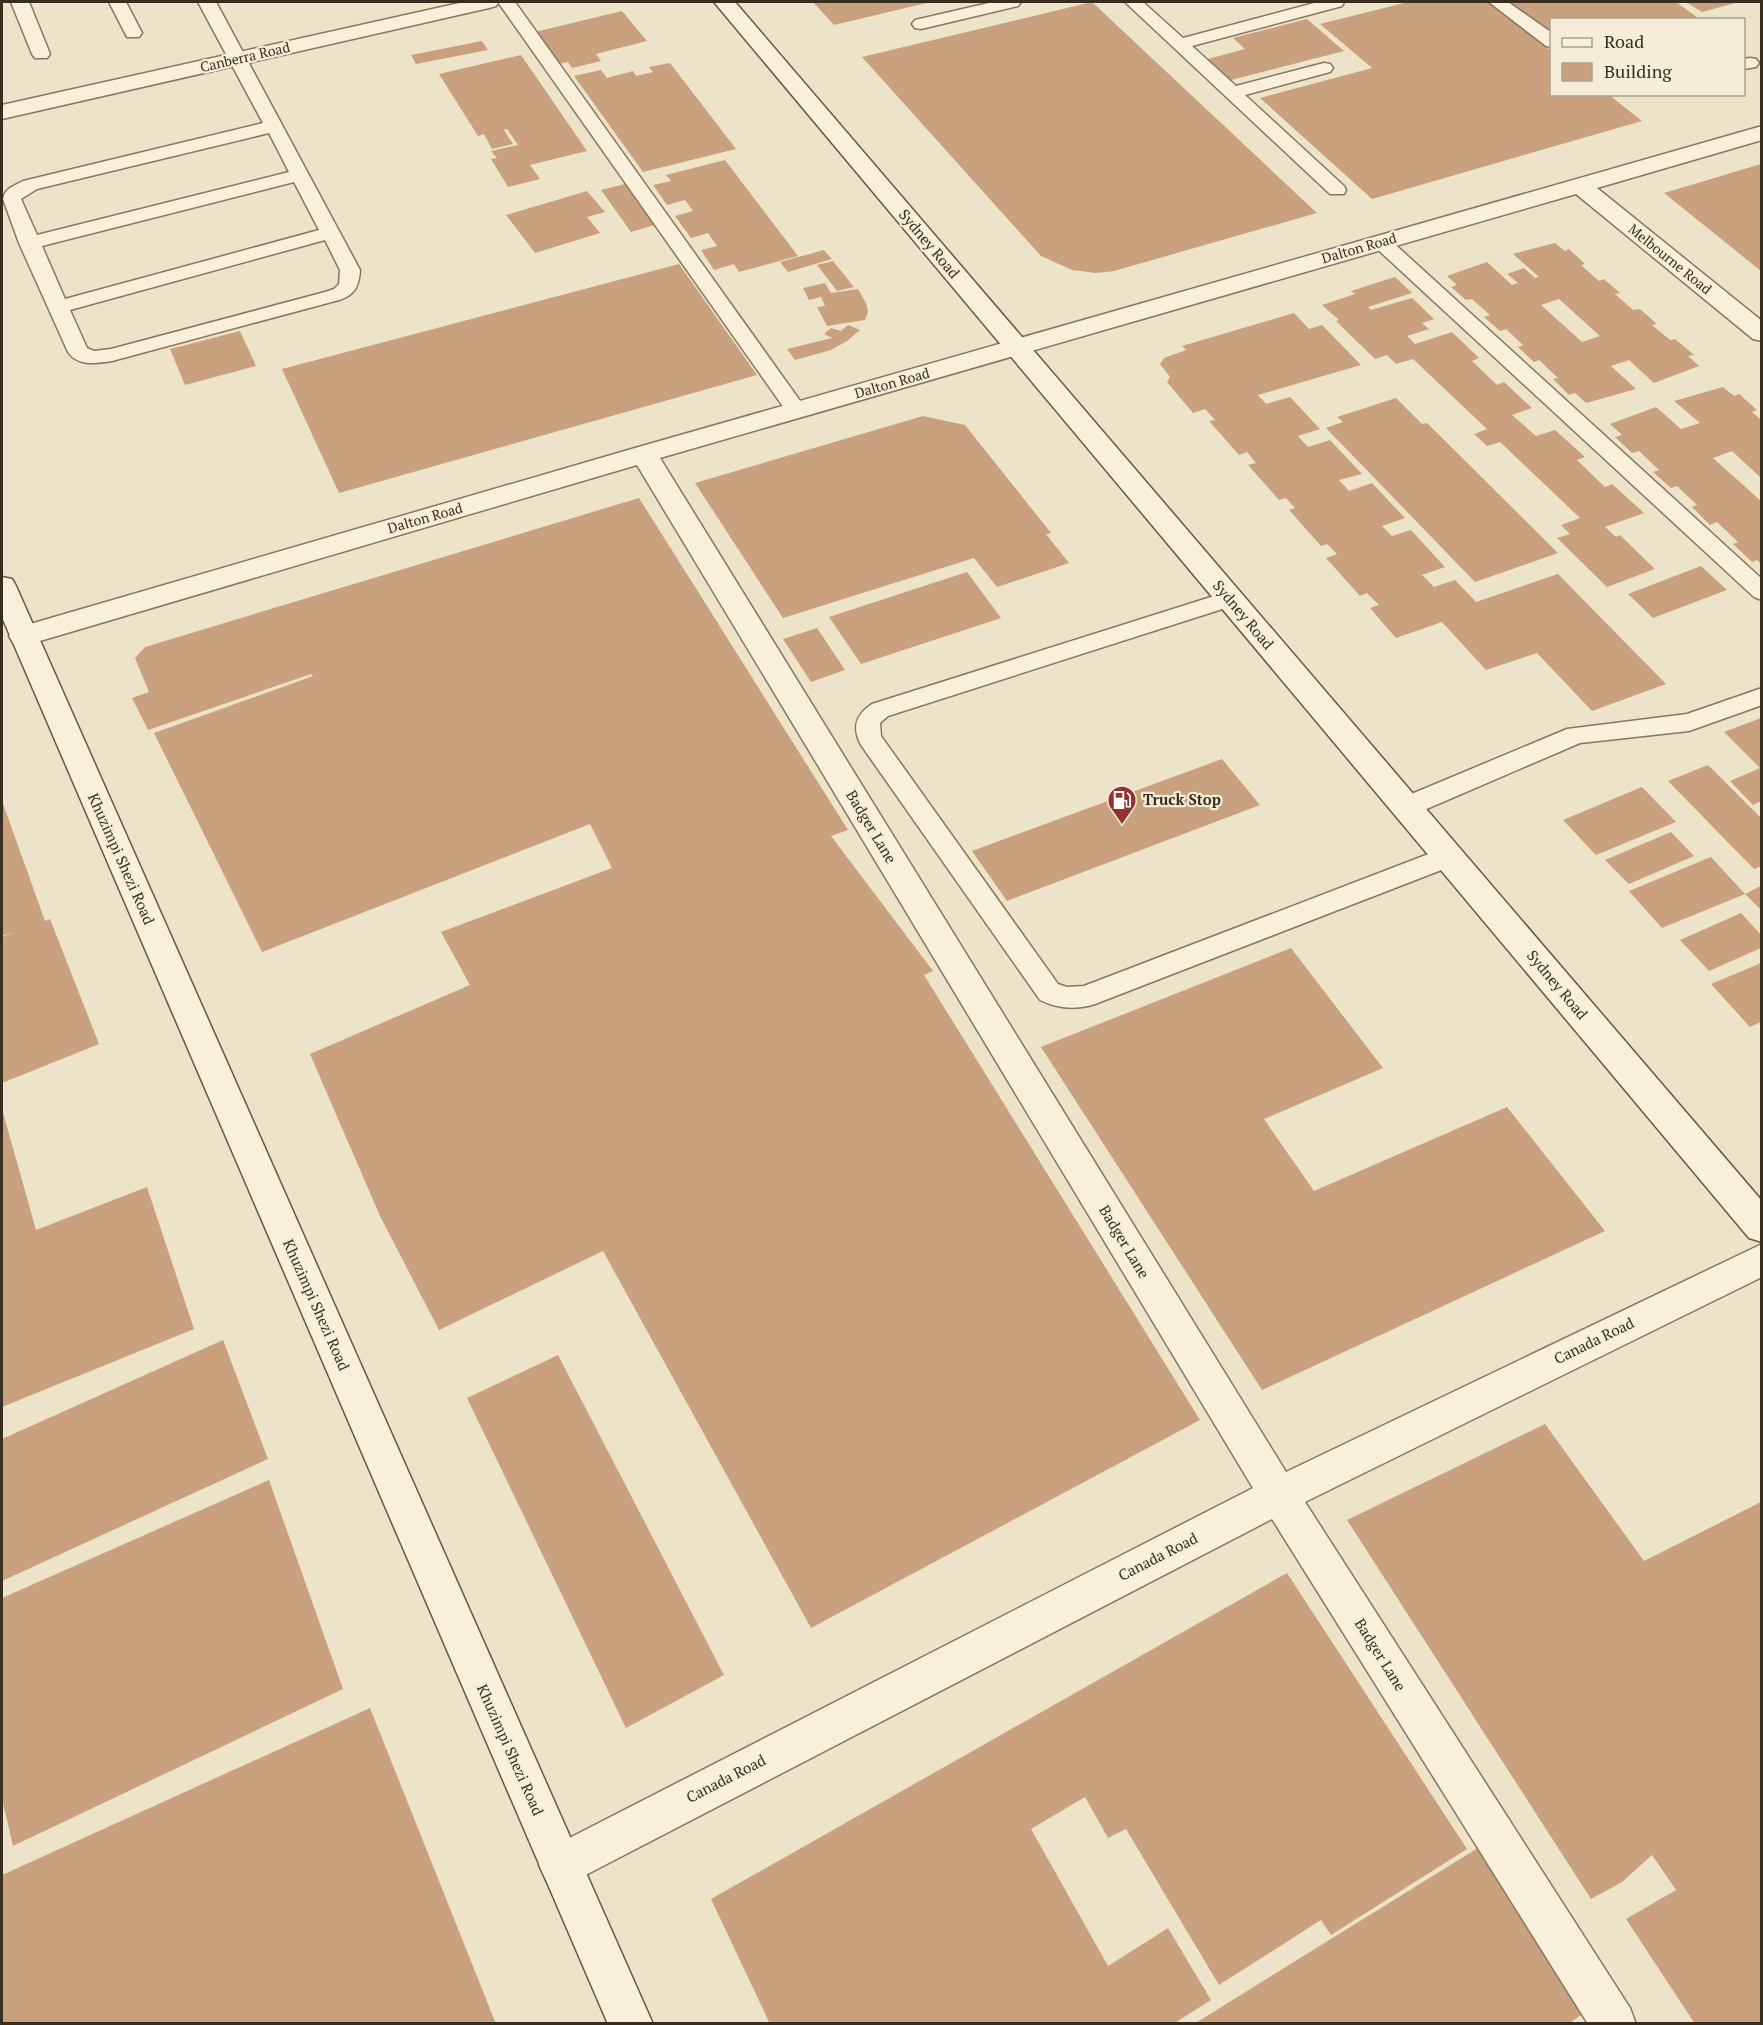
<svg xmlns="http://www.w3.org/2000/svg" width="1763" height="2025" font-family="'PT Serif',serif">
	<style>
		.building { fill: #caa17f; fill-rule: evenodd }
		.lines { fill: none; stroke-linecap: round; stroke-linejoin: round }
		.lane-casing { stroke: #88765d; stroke-width: 3 }
		.street-casing { stroke: #88765d; stroke-width: 3 }
		.secondary-casing { stroke: #6a5740; stroke-width: 3 }
		.lane { fill: #f8f0db; fill-rule: evenodd }
		.street { fill: #f8f0db; fill-rule: evenodd }
		.secondary { fill: #f8f0db; fill-rule: evenodd }
		.labels { text-anchor: middle; stroke-width: 4.5; stroke-linejoin: round; paint-order: stroke }
		.far-street-label { font-size: 14px; fill: #392d20; stroke: #f5edd7 }
		.street-label { font-size: 15px; fill: #392d20; stroke: #f5edd7 }
		.poi-label { font-size: 15px; font-weight: bold; fill: #392d20; stroke: #f5edd7; text-anchor: start }
	</style>
	<rect width="100%" height="100%" fill="#ede3c8"/>
	<g class="building">
		<path d="M813,2H931L834,25Z"/>
		<path d="M1092,2L1317,213L1114,271L1096,273L1072,270L1041,256L862,57Z"/>
		<path d="M1408,2H1488L1551,51V94H1608L1642,121L1372,199L1260,98L1372,68L1320,24Z"/>
		<path d="M1509,2H1676L1701,20H1552L1551,34Z"/>
		<path d="M1686,2H1739L1702,12Z"/>
		<path d="M622,11L647,41L596,54L601,61L572,68L568,62L559,64L535,32Z"/>
		<path d="M1307,19L1344,51L1231,80L1208,59L1245,49L1233,38Z"/>
		<path d="M482,41L488,50L416,64L411,55Z"/>
		<path d="M521,55L587,151L530,165L540,179L508,187L491,159L497,158L491,151L518,145L507,129L504,130L513,144L492,149L484,134L478,136L439,74Z"/>
		<path d="M670,63L736,149L643,172L574,76L601,70L607,78L633,71L636,76L653,72L649,67Z"/>
		<path d="M725,160L798,256L739,272L734,264L714,270L701,250L717,246L708,233L691,238L675,216L693,211L685,200L667,205L653,185L671,181L666,175Z"/>
		<path d="M1761,164V271L1664,193Z"/>
		<path d="M625,184L655,225L631,232L601,190Z"/>
		<path d="M587,191L605,212L587,217L600,233L535,253L506,215Z"/>
		<path d="M1555,243L1565,251L1569,249L1585,264L1581,265L1599,281L1604,279L1620,293L1615,294L1633,310L1640,309L1657,324L1652,325L1670,340L1675,339L1694,355L1688,356L1699,366L1654,383L1629,360L1611,366L1636,389L1586,403L1575,393L1569,395L1553,379L1558,378L1539,360L1534,362L1518,347L1523,345L1506,329L1500,331L1484,317L1490,315L1472,299L1466,300L1451,287L1457,285L1447,276L1487,262L1512,285L1518,283L1507,274L1524,268L1535,278L1539,277L1513,254ZM1559,299L1600,336L1582,342L1541,305Z"/>
		<path d="M824,250L832,259L788,272L780,262Z"/>
		<path d="M833,261L854,287L837,291L817,265Z"/>
		<path d="M679,264L757,375L339,493L282,369Z"/>
		<path d="M1395,277L1412,293L1368,307L1371,310L1412,298L1434,319L1422,323L1429,329L1407,336L1415,344L1452,332L1479,358L1472,361L1497,385L1504,382L1532,408L1512,415L1536,436L1555,430L1585,457L1577,460L1605,487L1612,484L1644,513L1605,527L1616,537L1620,535L1655,569L1607,587L1557,538L1570,534L1561,525L1580,518L1500,442L1487,446L1474,434L1487,429L1413,359L1396,364L1387,355L1375,359L1336,321L1339,320L1322,305L1355,294L1351,291Z"/>
		<path d="M825,283L831,293L858,289L866,303L868,312L865,320L827,326L817,307L825,306L821,297L809,300L803,288Z"/>
		<path d="M1294,313L1309,329L1322,325L1361,365L1258,395L1266,404L1290,397L1320,429L1298,436L1308,447L1330,440L1362,474L1339,480L1349,491L1372,483L1405,518L1382,526L1392,536L1411,530L1445,567L1422,575L1434,587L1455,580L1476,602L1558,574L1666,684L1592,711L1537,653L1486,670L1442,622L1396,638L1370,608L1379,605L1367,593L1360,596L1326,558L1337,554L1327,544L1321,546L1289,510L1295,508L1286,498L1279,500L1248,465L1256,463L1247,452L1239,455L1209,421L1215,420L1205,409L1193,413L1167,382L1170,377L1160,364L1164,358L1186,350L1182,346Z"/>
		<path d="M848,325L860,330L847,341L831,350L795,360L787,349L828,339L832,338L824,334L831,328L841,331Z"/>
		<path d="M240,331L256,366L185,385L170,349Z"/>
		<path d="M1723,387L1734,396L1739,394L1757,410L1752,412L1761,420V478L1732,451L1713,458L1761,501V564L1757,560L1752,562L1733,544L1738,542L1717,522L1710,525L1692,507L1697,505L1677,486L1671,488L1653,472L1659,470L1639,451L1632,453L1615,437L1622,435L1610,424L1656,407L1681,429L1700,423L1674,401Z"/>
		<path d="M1396,398L1422,424L1427,423L1558,553L1475,582L1326,428L1343,422L1337,417Z"/>
		<path d="M923,416L965,425L1051,533L1046,534L1069,563L997,587L974,558L783,618L695,483Z"/>
		<path d="M639,498L848,830L831,836L933,971L924,975L1200,1420L811,1628L603,1251L439,1330L380,1216L310,1054L470,985L441,932L612,868L590,824L262,952L154,733L313,676L311,674L148,730L132,698L149,692L135,658L145,647Z"/>
		<path d="M1701,566L1727,590L1653,618L1628,594Z"/>
		<path d="M967,572L1001,618L861,664L829,617Z"/>
		<path d="M817,628L845,670L811,682L783,639Z"/>
		<path d="M1761,718V801L1753,805L1730,781L1760,768L1724,732Z"/>
		<path d="M1222,759L1260,805L1007,901L972,851Z"/>
		<path d="M1708,765L1761,818V866L1754,869L1668,781Z"/>
		<path d="M1642,787L1676,822L1596,855L1563,820Z"/>
		<path d="M2,801L45,921L50,919L99,1044L2,1083V937L14,932L2,936Z"/>
		<path d="M1671,832L1694,856L1629,884L1605,860Z"/>
		<path d="M1711,857L1745,894L1761,886V910L1745,894L1662,928L1629,891Z"/>
		<path d="M1741,913L1761,935V948L1709,971L1680,940Z"/>
		<path d="M1291,948L1383,1068L1264,1119L1314,1191L1507,1107L1605,1231L1262,1390L1041,1047Z"/>
		<path d="M1761,963V1022L1750,1027L1711,984Z"/>
		<path d="M2,1109L36,1230L147,1187L194,1329L2,1407Z"/>
		<path d="M223,1340L268,1459L2,1581V1439Z"/>
		<path d="M558,1355L724,1675L626,1728L467,1398Z"/>
		<path d="M1545,1424L1644,1561L1761,1502V2024H1695L1626,1919L1676,1890L1652,1855L1622,1882L1591,1899L1347,1520Z"/>
		<path d="M269,1480L343,1689L13,1846L2,1799V1598Z"/>
		<path d="M1287,1573L1467,1849L1331,1935L1321,1920L1219,1985L1126,1829L1108,1838L1085,1797L1031,1829L1108,1966L1168,1928L1211,2000L1173,2024H770L711,1899Z"/>
		<path d="M370,1708L496,2024H2V1875Z"/>
		<path d="M1481,1846L1587,2011L1568,2024H1194Z"/>
	</g>
	<g class="lines">
		<g class="lane-casing">
			<g id="lane">
				<path d="M11,2H29L50,54L47,58H35L32,54Z"/>
				<path d="M109,2H126L142,33L139,37H127Z"/>
				<path d="M198,2H216L360,270C359,286 355,295 339,300L112,361C97,363 78,367 68,352L19,243L3,199C5,188 14,186 23,181L263,123ZM269,133L289,172L37,235L21,199L37,189ZM294,182L319,230L65,299L42,246ZM325,240L340,270L339,284L334,289L325,292L111,349L94,351L87,348L70,310Z"/>
				<path d="M498,2H515L803,405L807,410L803,415L796,417L789,415Z"/>
				<path d="M993,2H1021L1018,6L921,29L915,28L912,24L915,20Z"/>
				<path d="M1125,2H1143L1183,38L1318,2H1344L1342,6L1192,46L1236,86L1324,63L1330,64L1333,68L1330,72L1245,95L1344,186L1346,190L1344,194H1330Z"/>
				<path d="M1489,2H1508L1552,33V47L1546,46Z"/>
				<path d="M1750,58L1756,59L1759,63L1756,67L1744,69V59Z"/>
				<path d="M1381,236L1388,238L1762,579V600L1754,597L1374,246L1371,242L1374,238Z"/>
				<path d="M1230,591L1238,594L1241,599L1238,604L888,716L880,723L881,736L1058,984L1067,987L1084,986L1439,850L1448,847L1457,850L1461,857L1457,864L1095,1004C1076,1010 1058,1009 1040,1000L861,745C852,728 855,715 872,704Z"/>
				<path d="M1762,688V705L1689,731L1580,743L1415,814L1406,816L1397,814L1394,807L1397,800L1567,729L1687,714Z"/>
			</g>
		</g>
		<g class="street-casing">
			<g id="street">
				<path d="M464,2H499L496,6L489,8L2,119V105Z"/>
				<path d="M1762,126V140L1597,188L1762,321V341L1753,339L1576,194L660,458L1286,1472L1762,1244V1277L1305,1502L1630,2008L1636,2024H1588L1272,1519L576,1880L561,1887L546,1880L539,1865L546,1850L1253,1488L637,465L23,646L13,643L9,636L13,629L635,448Z"/>
			</g>
		</g>
		<g class="secondary-casing">
			<g id="secondary">
				<path d="M714,2H735L1762,1201V1242L1749,1238Z"/>
				<path d="M2,577L12,579L16,586L653,2024H608L2,617Z"/>
			</g>
		</g>
		<use href="#lane" class="lane"/>
		<use href="#street" class="street"/>
		<use href="#secondary" class="secondary"/>
	</g>
	<defs>
		<g id="fuel-pin" transform="scale(1.5)"><path d="M0 17L-7.5 6A9.5 9.5 0 1 1 7.5 6Z" fill="#95322f" stroke="#f5edd7"/><path d="M-5.5-6h7V0h2V4h1.3V-2.5L3-4.5l.8-.8L6-3V5H2.5V1h-1V6h-7ZM-4.2-4.7v3.2H.2V-4.7Z" fill="#fff"/></g>
	</defs>
	<g fill-rule="evenodd">
		<use href="#fuel-pin" x="1122" y="800"/>
	</g>
	<g class="labels">
		<g class="far-street-label">
			<text transform="translate(245 57) rotate(-13)" y="5">Canberra Road</text>
			<text transform="translate(1359 248) rotate(-16)" y="5">Dalton Road</text>
			<text transform="translate(1670 259) rotate(39)" y="5">Melbourne Road</text>
			<text transform="translate(892 383) rotate(-16)" y="5">Dalton Road</text>
			<text transform="translate(425 518) rotate(-16)" y="5">Dalton Road</text>
		</g>
		<g class="street-label">
			<text transform="translate(929 244) rotate(50)" y="5">Sydney Road</text>
			<text transform="translate(1243 615) rotate(50)" y="5">Sydney Road</text>
			<text transform="translate(871 827) rotate(59)" y="5">Badger Lane</text>
			<text transform="translate(121 859) rotate(66)" y="5">Khuzimpi Shezi Road</text>
			<text transform="translate(1557 985) rotate(50)" y="5">Sydney Road</text>
			<text transform="translate(1124 1242) rotate(59)" y="5">Badger Lane</text>
			<text transform="translate(316 1305) rotate(66)" y="5">Khuzimpi Shezi Road</text>
			<text transform="translate(1594 1341) rotate(-26)" y="5">Canada Road</text>
			<text transform="translate(1158 1557) rotate(-27)" y="5">Canada Road</text>
			<text transform="translate(1380 1655) rotate(58)" y="5">Badger Lane</text>
			<text transform="translate(510 1750) rotate(66)" y="5">Khuzimpi Shezi Road</text>
			<text transform="translate(726 1779) rotate(-27)" y="5">Canada Road</text>
		</g>
		<g class="poi-label">
			<text x="1143" y="805">Truck Stop</text>
		</g>
	</g>
	<rect width="1763" height="2025" fill="none" stroke="#392d20" stroke-width="6"/>
	<rect x="1550" y="18" width="195" height="78" fill="#f5edd7" stroke="#aaa08e" stroke-width="1.5"/>
	<rect x="1562" y="38" width="30" height="9" fill="#f8f0db" stroke="#aaa08e" stroke-width="1.5"/>
	<text x="1604" y="48" font-size="18" fill="#392d20">Road</text>
	<rect x="1562" y="63" width="30" height="18" fill="#caa17f" stroke="#aaa08e" stroke-width="1.5"/>
	<text x="1604" y="78" font-size="18" fill="#392d20">Building</text>
</svg>
